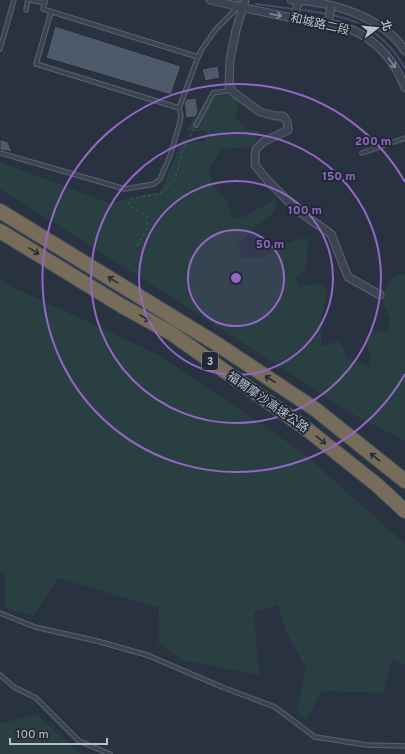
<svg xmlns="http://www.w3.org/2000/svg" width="405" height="754" font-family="Overpass,'Noto Sans TC',sans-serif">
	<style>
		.green { fill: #2a3f42 }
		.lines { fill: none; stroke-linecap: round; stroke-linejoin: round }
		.stream { stroke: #3f4f69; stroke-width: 2 }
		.building { fill: #4e596a; stroke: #232b39 }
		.service-casing { stroke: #5a626e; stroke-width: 5.5 }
		.minor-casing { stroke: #5a626e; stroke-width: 9 }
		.motorway-casing { stroke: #474f5c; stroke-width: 16 }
		.path { stroke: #485c5f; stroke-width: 1; stroke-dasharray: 3 3; stroke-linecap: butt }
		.service { stroke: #3c4451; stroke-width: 3.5 }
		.minor { stroke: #3c4451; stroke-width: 7 }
		.motorway { stroke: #776c5a; stroke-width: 14 }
		.minor-bridge-casing { stroke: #5a626e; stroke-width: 9; stroke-linecap: butt }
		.minor-bridge { stroke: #3c4451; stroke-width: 7 }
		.oneway { stroke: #818894 }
		.oneway2 { stroke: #252c39 }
		.ring { fill: none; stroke: #9467c4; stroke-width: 2 }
		.labels { text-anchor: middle; stroke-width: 4; stroke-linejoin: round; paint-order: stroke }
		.shield { fill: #212937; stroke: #8b939f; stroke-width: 1 }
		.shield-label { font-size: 11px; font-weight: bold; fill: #b9c0cb }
		.street-label { font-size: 12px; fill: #b9c0cb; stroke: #212937 }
		.centre { fill: #9467c4; stroke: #212937; stroke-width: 2 }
		.ring-label { font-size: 12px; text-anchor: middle; font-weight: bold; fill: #9467c4; stroke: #212937; stroke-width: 4; stroke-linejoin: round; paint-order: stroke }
	</style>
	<rect width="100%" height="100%" fill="#283241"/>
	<g class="green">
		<path d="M236,95L240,102L235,116L248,130L260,131L252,147L221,149L209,170L213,185L227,200L232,218L244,217L277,198L274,213L249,232L238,246L242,259C249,258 258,259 265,256C279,248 292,238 309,238L305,270L296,278L299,287L320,283L327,290L321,322V346L340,341L347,357L369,367L371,360L366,339L373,332L387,331L391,320L380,295L396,275L405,274V441L356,416L315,390L178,301L0,189V162L109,203L160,192L183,139L205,142L206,131H186L208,96Z"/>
		<path d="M0,279L8,285L159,355L302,452L405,544V665L392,659L383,693L322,691L306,720L297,711L306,668L290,639L277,605L254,612L259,675L181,660L158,642L159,608L58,578L33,616L6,608L5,575L0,571Z"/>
		<path d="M36,714L81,754H0V724Z"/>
	</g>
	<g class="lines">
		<g class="stream">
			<path d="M236,0L239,1"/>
			<path d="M256,4L294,9"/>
			<path d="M303,10L328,14"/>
			<path d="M332,15C364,21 389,40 405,68"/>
		</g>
	</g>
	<g class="building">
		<path d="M55,26L181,66L171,95L46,58Z"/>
		<path d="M218,66L220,78L205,81L202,69Z"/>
		<path d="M196,98L198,111L196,117L186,118L184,103L186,99Z"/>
		<path d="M0,139L8,142L12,152L0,150Z"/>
	</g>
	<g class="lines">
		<g class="service-casing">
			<g id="service">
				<path d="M31,0L45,3"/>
				<path d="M45,0L43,9L198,57"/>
				<path d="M26,10L28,0"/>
				<path d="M51,12L36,64L179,108"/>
				<path d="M0,49L14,0"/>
				<path d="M196,125L213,93L227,91L229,87"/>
				<path d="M0,153L125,189L154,184L160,179L170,156L180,122L181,116L179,108L198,57L202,49L216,29L238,7"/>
				<path d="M362,153L405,138"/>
				<path d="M0,613L35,627L97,641L147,655L222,687L275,707L315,737L367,745L405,746"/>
				<path d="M0,675L14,687L36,698L79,741L110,754"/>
			</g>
		</g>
		<g class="minor-casing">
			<g id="minor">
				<path d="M210,0C239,7 268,13 297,19C312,22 330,22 345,27C375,38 394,58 405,88"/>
				<path d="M245,0L236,30L230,60L229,86L233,92L260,112L275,116H283L287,121L288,130L263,142L256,149L255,156V165L268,181L297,210L331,234L348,277L380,295"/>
				<path d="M291,0C329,1 383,16 405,51"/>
				<path d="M294,18L299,0"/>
			</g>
		</g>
		<g class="motorway-casing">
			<g id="motorway">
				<path d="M0,211L217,344L315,409L405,481"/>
				<path d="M0,231L122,306L171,333L308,430L377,485L405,511"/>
			</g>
		</g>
		<path class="path" d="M137,246L148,227L147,217L129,205L130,199L161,193L175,179L183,150L194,129"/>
		<use href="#service" class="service"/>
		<use href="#minor" class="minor"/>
		<use href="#motorway" class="motorway"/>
		<g class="minor-bridge-casing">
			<path id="minor-bridge" d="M328,24L331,6"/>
		</g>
		<use href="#minor-bridge" class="minor-bridge"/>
	</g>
	<defs><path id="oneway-shaft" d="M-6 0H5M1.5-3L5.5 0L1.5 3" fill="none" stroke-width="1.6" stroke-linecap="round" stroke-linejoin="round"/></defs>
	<g class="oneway">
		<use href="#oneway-shaft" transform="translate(276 15) rotate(11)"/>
		<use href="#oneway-shaft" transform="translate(392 63) rotate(55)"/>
	</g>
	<g class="oneway2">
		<use href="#oneway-shaft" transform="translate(34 251) rotate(32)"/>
		<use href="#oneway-shaft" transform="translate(113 280) rotate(-148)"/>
		<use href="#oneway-shaft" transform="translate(145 318) rotate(30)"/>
		<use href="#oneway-shaft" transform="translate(270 379) rotate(-147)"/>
		<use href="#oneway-shaft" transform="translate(321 440) rotate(39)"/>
		<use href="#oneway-shaft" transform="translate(375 457) rotate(-141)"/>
	</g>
	<circle cx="236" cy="278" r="48" fill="#9467c4" fill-opacity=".12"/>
	<g class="ring">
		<circle cx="236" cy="278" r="48"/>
		<circle cx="236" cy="278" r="97"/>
		<circle cx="236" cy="278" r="145"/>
		<path d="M405 374A194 194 0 1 1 405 182"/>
	</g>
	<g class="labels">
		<rect class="shield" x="202" y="352" width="16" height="18" rx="3"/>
		<g class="shield-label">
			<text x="210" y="365">3</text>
		</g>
		<g class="street-label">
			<text transform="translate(320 24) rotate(13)" y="4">和城路二段</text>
			<text transform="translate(268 402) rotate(35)" y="4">福爾摩沙高速公路</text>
		</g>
	</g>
	<circle cx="236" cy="278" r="6" class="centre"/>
	<g class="ring-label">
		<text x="373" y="145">200 m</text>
		<text x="339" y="180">150 m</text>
		<text x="305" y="214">100 m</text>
		<text x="270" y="248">50 m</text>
	</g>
	<g transform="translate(377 28) rotate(74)" stroke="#212937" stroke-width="3" paint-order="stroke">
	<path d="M0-3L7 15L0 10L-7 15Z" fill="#b9c0cb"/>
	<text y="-6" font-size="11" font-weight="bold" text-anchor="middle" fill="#b9c0cb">北</text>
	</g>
	<path d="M10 738v6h97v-6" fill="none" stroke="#b9c0cb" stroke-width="2"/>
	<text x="16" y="738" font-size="12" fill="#b9c0cb" stroke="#212937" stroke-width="3" paint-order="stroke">100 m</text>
</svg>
